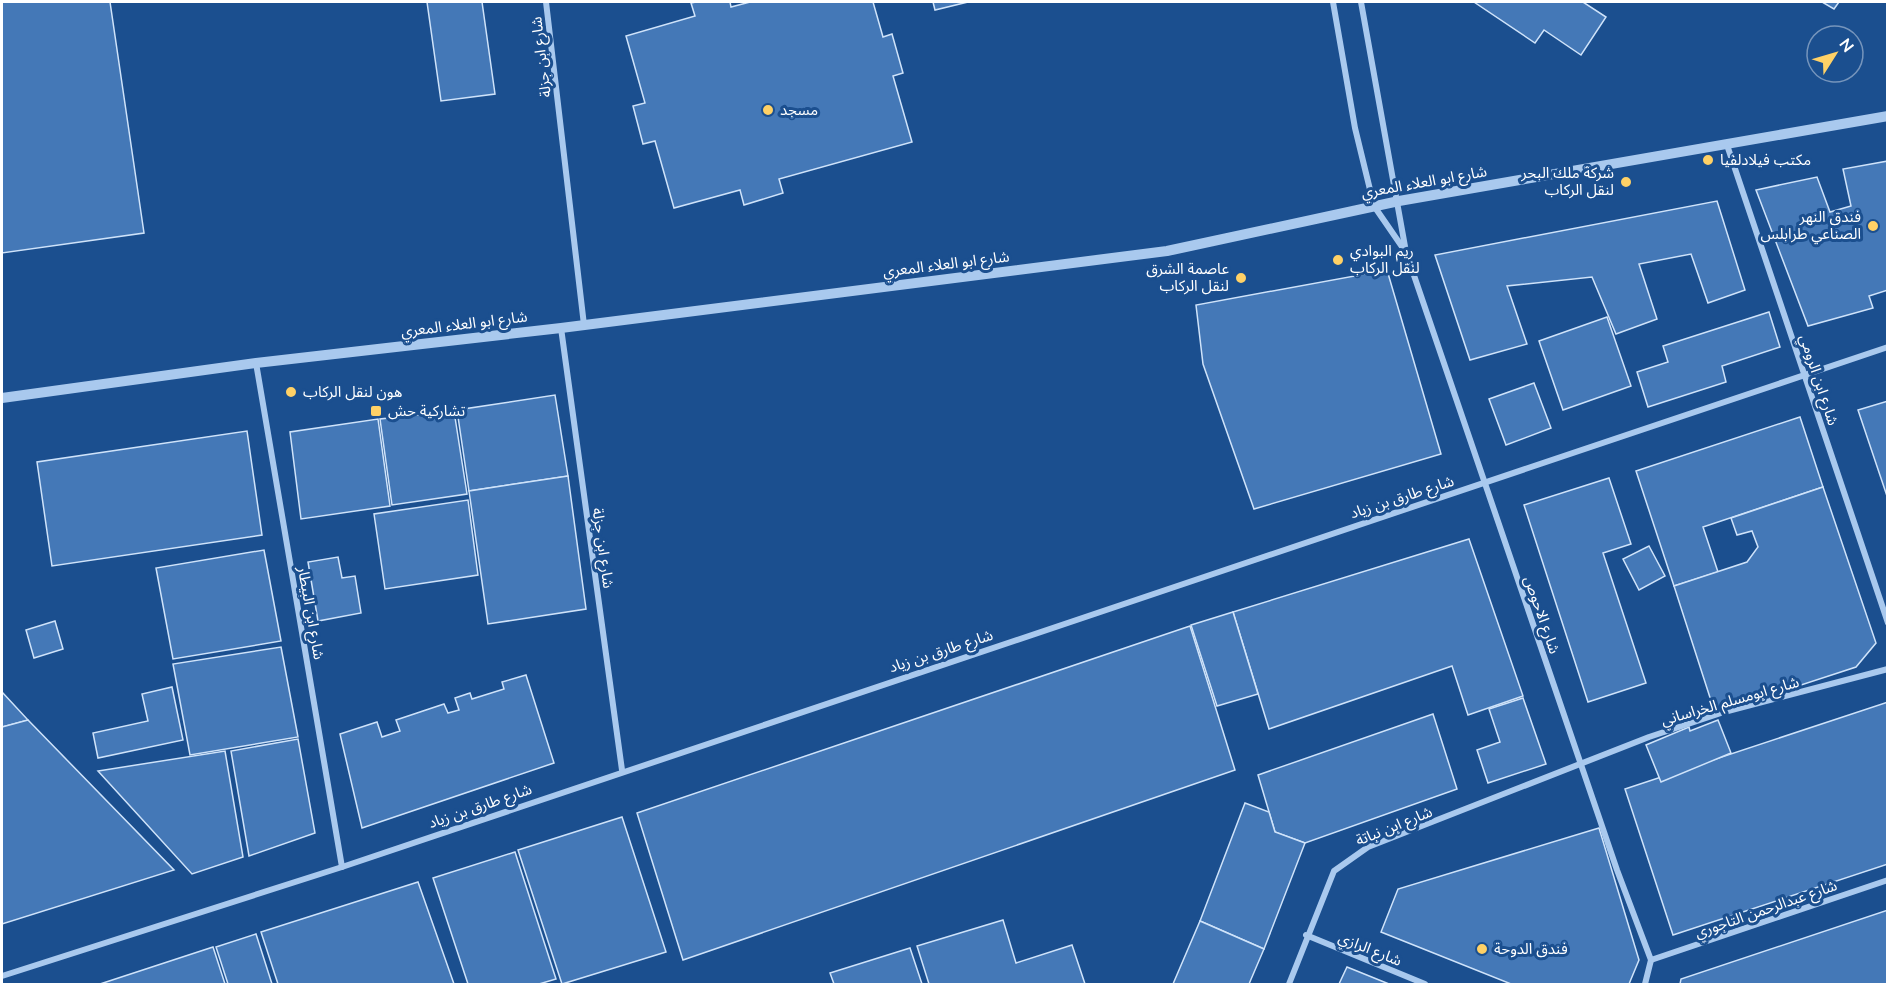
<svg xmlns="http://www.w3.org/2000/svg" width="1889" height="986" font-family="Mulish,'Noto Sans Arabic',sans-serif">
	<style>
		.building { fill: #4478b7; stroke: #cfe3fa; stroke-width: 1.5 }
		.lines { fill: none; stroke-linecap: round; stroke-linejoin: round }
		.minor { stroke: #a9c9ee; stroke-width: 6 }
		.tertiary { stroke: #a9c9ee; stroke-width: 10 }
		.poi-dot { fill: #ffd166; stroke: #1b4f8f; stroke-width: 2 }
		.labels { text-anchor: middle; stroke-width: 6; stroke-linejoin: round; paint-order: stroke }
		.street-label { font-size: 15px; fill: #fff; stroke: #1b4f8f }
		.poi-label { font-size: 15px; fill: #fff; stroke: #1b4f8f; text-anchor: start }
	</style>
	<rect width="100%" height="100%" fill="#1b4f8f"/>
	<g class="building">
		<path d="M2,2H110L144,233L2,253Z"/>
		<path d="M427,2H482L495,94L441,101Z"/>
		<path d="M696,2H730L731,7L750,2H873L883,37L892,34L903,73L893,76L912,142L779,179L783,193L744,205L740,190L674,208L655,141L643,144L633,106L645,103L626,36L695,16L691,3Z"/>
		<path d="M933,2H968L935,10Z"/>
		<path d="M1474,2H1583L1606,17L1581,55L1544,30L1535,43Z"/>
		<path d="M1822,2H1839L1834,9Z"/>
		<path d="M1888,161V290L1869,296L1873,308L1808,326L1756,190L1817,177L1830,212L1851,206L1843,169Z"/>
		<path d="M1717,201L1745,290L1708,303L1691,254L1639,264L1657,319L1616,334L1592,277L1507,286L1527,344L1470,360L1435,255Z"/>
		<path d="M1387,270L1441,454L1254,509L1203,364L1196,305Z"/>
		<path d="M1769,312L1780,347L1722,366L1726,382L1648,407L1637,372L1668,362L1663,346Z"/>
		<path d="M1607,317L1631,386L1563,410L1539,341Z"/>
		<path d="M1534,383L1551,428L1506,445L1489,399Z"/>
		<path d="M555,395L568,476L469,491L457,410Z"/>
		<path d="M1888,401V499L1858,410Z"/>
		<path d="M454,411L467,494L392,505L380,419Z"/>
		<path d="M1800,417L1823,487L1703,527L1718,572L1674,586L1636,471Z"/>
		<path d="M378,419L390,506L301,519L290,432Z"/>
		<path d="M247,431L262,535L52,566L37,462Z"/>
		<path d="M568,476L586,609L488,624L469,491Z"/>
		<path d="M1609,478L1631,544L1603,553L1646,683L1588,702L1524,505Z"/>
		<path d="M1823,487L1876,643L1856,667L1715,713L1674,586L1747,562L1758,547L1752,531L1737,535L1731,518Z"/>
		<path d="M468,500L478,575L385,589L374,514Z"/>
		<path d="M1469,539L1523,696L1468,715L1452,666L1269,729L1233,612Z"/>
		<path d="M1649,546L1665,576L1639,590L1623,559Z"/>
		<path d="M264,550L281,641L173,659L156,568Z"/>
		<path d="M338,557L342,578L355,576L361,613L318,621L308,562Z"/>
		<path d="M1233,612L1258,694L1217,706L1191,625Z"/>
		<path d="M55,621L63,649L34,658L26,630Z"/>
		<path d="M1190,626L1235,770L683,960L637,813Z"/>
		<path d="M281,647L298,737L190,755L173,664Z"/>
		<path d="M526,675L554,763L362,828L340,734L377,722L382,737L400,731L396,720L444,704L448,713L459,710L455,698L470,693L472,699L504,689L502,682Z"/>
		<path d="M172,687L183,740L98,758L93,733L148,721L142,694Z"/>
		<path d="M2,692L28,720L2,727Z"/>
		<path d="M1523,698L1546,764L1488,783L1477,750L1500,742L1489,709Z"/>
		<path d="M1888,702V864L1673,935L1625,789Z"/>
		<path d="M1433,714L1457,789L1305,843L1275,832L1258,775Z"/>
		<path d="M28,720L174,870L2,924V727Z"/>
		<path d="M1718,720L1731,753L1661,782L1646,745L1689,727L1690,731Z"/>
		<path d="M298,739L315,833L249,856L231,751Z"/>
		<path d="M225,751L243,857L192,874L98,771Z"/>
		<path d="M1245,803L1269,812L1275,832L1305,843L1264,949L1200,921Z"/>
		<path d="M622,817L666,952L562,984L518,850Z"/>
		<path d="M1599,828L1639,960L1629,984H1511L1381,932L1398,889Z"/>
		<path d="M515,852L556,979L539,984H468L433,878Z"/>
		<path d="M418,882L454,984H278L261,932Z"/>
		<path d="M1888,910V984H1680L1681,979Z"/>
		<path d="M1003,920L1016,963L1072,945L1085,984H929L917,946Z"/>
		<path d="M1200,921L1264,949L1249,984H1173Z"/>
		<path d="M256,934L272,984H228L216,947Z"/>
		<path d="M213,947L225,984H100Z"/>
		<path d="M910,948L922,984H834L830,973Z"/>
		<path d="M1347,967L1389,984H1339Z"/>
	</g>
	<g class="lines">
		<g class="minor">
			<path d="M546,2L584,325"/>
			<path d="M1333,2L1355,128L1374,206L1405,251"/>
			<path d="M1361,2L1406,252L1617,870L1651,960L1645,984"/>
			<path d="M1727,145L1888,623"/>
			<path d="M561,328L622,770"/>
			<path d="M256,363L342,867"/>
			<path d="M1306,935L1425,984"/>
			<path d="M1651,960L1888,880"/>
			<path d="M2,976L342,867L1888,347"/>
			<path d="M1289,984L1334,871L1368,847L1649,737L1724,712L1888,669"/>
		</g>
		<path class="tertiary" d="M2,398L256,363L561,328L1167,251L1399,201L1888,116"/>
	</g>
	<g class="poi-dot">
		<circle cx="768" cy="110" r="6"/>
		<circle cx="1708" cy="160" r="6"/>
		<circle cx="1626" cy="182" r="6"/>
		<circle cx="1873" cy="226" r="6"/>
		<circle cx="1338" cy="260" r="6"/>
		<circle cx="1241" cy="278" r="6"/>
		<circle cx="291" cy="392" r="6"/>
		<rect x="370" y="405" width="12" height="12" rx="3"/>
		<circle cx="1482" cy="949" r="6"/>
	</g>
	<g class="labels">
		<g class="street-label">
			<text transform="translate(541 57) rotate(-97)" y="5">شارع ابن جزلة</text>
			<text transform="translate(1424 182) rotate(-10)" y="5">شارع ابو العلاء المعري</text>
			<text transform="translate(946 264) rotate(-7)" y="5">شارع ابو العلاء المعري</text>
			<text transform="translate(464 324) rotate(-7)" y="5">شارع ابو العلاء المعري</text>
			<text transform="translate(1819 380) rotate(72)" y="5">شارع ابن الرومي</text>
			<text transform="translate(1402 497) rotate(-18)" y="5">شارع طارق بن زياد</text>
			<text transform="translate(603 548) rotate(82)" y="5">شارع ابن جزلة</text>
			<text transform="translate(311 613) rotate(80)" y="5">شارع ابن البيطار</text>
			<text transform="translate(1542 615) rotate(71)" y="5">شارع الاحوص</text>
			<text transform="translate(941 651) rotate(-18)" y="5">شارع طارق بن زياد</text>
			<text transform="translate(1730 701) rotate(-16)" y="5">شارع ابومسلم الخراساني</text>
			<text transform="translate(480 806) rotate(-19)" y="5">شارع طارق بن زياد</text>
			<text transform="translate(1394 826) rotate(-22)" y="5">شارع ابن نباتة</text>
			<text transform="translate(1766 909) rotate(-19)" y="5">شارع عبدالرحمن التاجوري</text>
			<text transform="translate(1370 949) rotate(22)" y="5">شارع الرازي</text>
		</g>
		<g class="poi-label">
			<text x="780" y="115">مسجد</text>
			<text x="1720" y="165">مكتب فيلادلفيا</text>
			<text x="1614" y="178" text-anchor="end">شركة ملك البحر<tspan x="1614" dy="17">لنقل الركاب</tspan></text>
			<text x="1861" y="222" text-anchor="end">فندق النهر<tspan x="1861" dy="17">الصناعي طرابلس</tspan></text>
			<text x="1350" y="256">ريم البوادي<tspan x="1350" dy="17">لنقل الركاب</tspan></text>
			<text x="1229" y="274" text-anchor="end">عاصمة الشرق<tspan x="1229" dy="17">لنقل الركاب</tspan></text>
			<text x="303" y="397">هون لنقل الركاب</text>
			<text x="388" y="416">تشاركية حش</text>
			<text x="1494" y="954">فندق الدوحة</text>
		</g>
	</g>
	<rect width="1889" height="986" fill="none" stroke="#ffffff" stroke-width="6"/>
	<g transform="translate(1835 54) rotate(53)"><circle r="28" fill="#1b4f8f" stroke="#7695bc" stroke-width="1.5"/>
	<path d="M0-4.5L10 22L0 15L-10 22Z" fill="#ffd166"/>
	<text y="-9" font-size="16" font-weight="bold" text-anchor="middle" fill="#ffffff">N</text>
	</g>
</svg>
